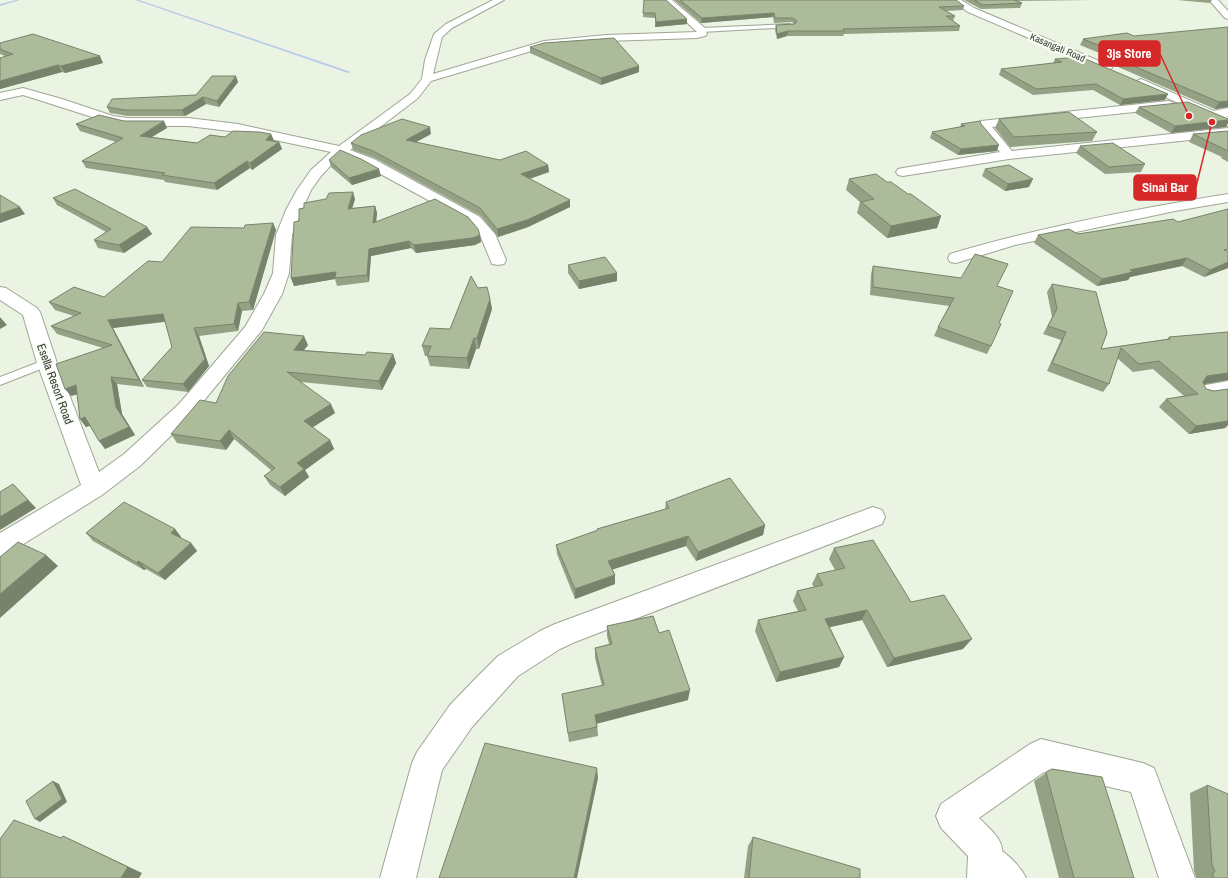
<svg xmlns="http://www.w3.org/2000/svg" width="1228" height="878" font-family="'Archivo Narrow',sans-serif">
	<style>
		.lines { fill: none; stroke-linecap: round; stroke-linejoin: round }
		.stream { fill: #b7ccea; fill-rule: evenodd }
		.lane-casing { stroke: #9ea695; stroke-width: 2 }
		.street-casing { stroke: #9ea695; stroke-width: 2 }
		.secondary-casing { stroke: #9ea695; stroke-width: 2 }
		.lane { fill: #fff; fill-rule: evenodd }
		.street { fill: #fff; fill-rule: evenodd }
		.secondary { fill: #fff; fill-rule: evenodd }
		.wall { fill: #94a184 }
		.shaded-wall { fill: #78836c }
		.building { fill: #acbb9a; stroke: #78836c }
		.labels { text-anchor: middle; stroke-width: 4; stroke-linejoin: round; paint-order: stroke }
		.far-street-label { font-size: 10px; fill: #363932; stroke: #fafff5 }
		.street-label { font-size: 12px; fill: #363932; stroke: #fafff5 }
		.leader { fill: none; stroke: #d62828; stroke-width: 1.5 }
		.callout-dot { fill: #d62828; stroke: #fafff5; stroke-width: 1.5 }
		.callout { fill: #d62828; stroke: #d62828; stroke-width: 1.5 }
		.callout-label { font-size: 13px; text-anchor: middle; font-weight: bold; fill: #fff }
	</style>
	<rect width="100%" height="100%" fill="#ebf3e2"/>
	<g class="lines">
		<g class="stream">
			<path d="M16,0H20L0,6V4Z"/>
			<path d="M135,0H139L351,72L348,73Z"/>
		</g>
		<g class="lane-casing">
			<g id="lane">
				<path d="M790,24L793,26L792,27L702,32L699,30L702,28Z"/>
				<path d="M47,359L51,361L52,363L51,365L0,385V377Z"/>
				<path d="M991,845C1004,850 1020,865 1026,878H1002L984,861L982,854L984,847Z"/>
			</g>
		</g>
		<g class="street-casing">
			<g id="street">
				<path d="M493,0H504L452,28L442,37L433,74L544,41L606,35L697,32L663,0H672L705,28L707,34L705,36L697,38L606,41L545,47L431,81L418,98L350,150L374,159L480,217L495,234L506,260L504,264L498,265L492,264L480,235L470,223L364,165L342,156L333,163L321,176L311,190L302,210L292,235L289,273L282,294L262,330L193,414L140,466L102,495L9,553L0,557V533L81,485L37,363L23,315L0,300V287L6,288L37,308L40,312L57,363L99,472L124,454L179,404L245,327L264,294L273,273L276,235L286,210L297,190L311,170L331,152L238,132L188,126H128L111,123L23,95L0,100V93L23,88L62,99L113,116L128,118H188L238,124L339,146L410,94L422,79L425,60L434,34L446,24Z"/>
				<path d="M1209,0H1218L1228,11V19L1225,18Z"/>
				<path d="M1168,101L1172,102L1174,105L1172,108L992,127L1012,151L1228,128V136L1009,159L903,176L898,175L896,172L898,169L903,168L1000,152L980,129L979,124L981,121Z"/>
				<path d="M1228,108V116L1212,119L1208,118L1206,115L1208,112Z"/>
				<path d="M1228,194V202L1175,211L1015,245L956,263L950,262L948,258L950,254C1041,227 1135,209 1228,194Z"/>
				<path d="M1228,381V395L1207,398L1200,396L1197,391L1200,386Z"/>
				<path d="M873,507L882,510L885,517L882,524L575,642L560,649L518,676L472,727L442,770L416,878H380L412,763L417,752L450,705L475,679L498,656L540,631L555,624Z"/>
				<path d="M1041,739L1143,763L1154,768L1195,878H1159L1131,792L1044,772L979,818C1005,843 1003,842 1003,878H967L968,856L941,828L936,816L941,804L1030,744Z"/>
			</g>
		</g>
		<g class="secondary-casing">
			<g id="secondary">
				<path d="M951,0H961L974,8L1111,66L1112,68L1107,71L1103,70L968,12Z"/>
				<path d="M1141,79L1228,117V126L1137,84L1135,82Z"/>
			</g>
		</g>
		<use href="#lane" class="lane"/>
		<use href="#street" class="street"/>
		<use href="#secondary" class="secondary"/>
	</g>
	<g class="wall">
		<path d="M644,0L687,24L655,27V18L643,17Z"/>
		<path d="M674,0H956L964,6L963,10L946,11L955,16L953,21L960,26L959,31L844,34L843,36H787L777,39L775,30L776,25L794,24L792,22L774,23L773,17L701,23Z"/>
		<path d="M964,0H1091L1017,1L1022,3L1020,8L981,9Z"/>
		<path d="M1177,0H1212L1210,3Z"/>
		<path d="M1127,33L1228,107L1215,109L1102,60L1104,55L1080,45L1083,39Z"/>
		<path d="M0,43L103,63L65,73L62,72L0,89V58L5,56L0,54Z"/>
		<path d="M530,47L639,72L601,85L530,53Z"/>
		<path d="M1055,59L1165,100L1120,105L1093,90L1033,95L999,75L1001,69L1053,63Z"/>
		<path d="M238,82L219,107L206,104L185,116H128L110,113L107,107L196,95Z"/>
		<path d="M1139,107L1228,119V123L1226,127L1171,133L1135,113Z"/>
		<path d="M999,119L1097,132L1092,141L1010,147L995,128Z"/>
		<path d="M124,121L167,128L152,137L197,143L225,137L271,134L274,141L279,142L282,149L252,170L250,168L217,190L165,182L164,180L86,168L82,161L116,142L80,131L76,124Z"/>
		<path d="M961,124H981L997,151L958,155L930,138L932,132L960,127Z"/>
		<path d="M1228,131V162L1221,158L1222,157L1189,142L1193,134Z"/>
		<path d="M431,134L416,142L500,160L548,165L549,172L530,179L570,207L528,227L498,237L481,216L375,158L353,150L351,143Z"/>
		<path d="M1080,146L1145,164L1141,172L1105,174L1076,153Z"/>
		<path d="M329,160L381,176L352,185L331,167Z"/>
		<path d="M985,169L1029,187L1005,191L982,176Z"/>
		<path d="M849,179L887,182L941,216L937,228L887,238L857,213L860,202L846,190Z"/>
		<path d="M53,198L147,227L152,234L124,253L98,248L94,240L106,232L57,205Z"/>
		<path d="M355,199L352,208L375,206L377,213L376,222L480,235L481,242L475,245L416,253L411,248L371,256L369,282L337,286L335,279L294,286L291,278L299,221Z"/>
		<path d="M273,223L276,230L253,310L242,311L238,331L199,336L209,366L188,392L147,387L142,380L172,347L165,322L113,328L144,387L117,384L122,414L135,435L105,449L90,426L86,427L80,419L77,394L71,396L103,348L57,334L51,326L74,316L55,310L49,302L104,297L162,262L244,228Z"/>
		<path d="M1078,234L1228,268L1204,277L1182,266L1130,277L1128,280L1097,286L1034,243L1038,235Z"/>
		<path d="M568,265L617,273V281L579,289L568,273Z"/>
		<path d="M873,266L997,286L999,323L991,346L987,354L934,336L938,327L949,306L870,295L871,274Z"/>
		<path d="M1052,284L1101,349L1167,339L1169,337L1228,332V380L1203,384L1206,389L1214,391L1228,389V425L1225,428L1189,434L1159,407L1166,399L1184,396L1153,369L1133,372L1117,358L1109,384L1103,392L1047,371L1061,340L1043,334L1052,317L1047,292Z"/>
		<path d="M478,288L490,299L492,309L479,349H476L469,369L430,366L427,356H425L422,346L450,329Z"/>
		<path d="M308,345L304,350L365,355L393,354L396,363L382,390L301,382L335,413L312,428L330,440L334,449L305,470L309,477L285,496L270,485L264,476L272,471L234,439L226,450L177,443L171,434L216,403Z"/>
		<path d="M666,502L765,525L763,535L696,561L686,546L612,569L615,575V584L575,599L557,554L556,545L597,531V529L665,509Z"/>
		<path d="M175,529L181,537V538L191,543L197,551L165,580L146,569L144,570L93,541L86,533Z"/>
		<path d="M834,548L911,602L963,649L887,667L862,620L830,627L844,657L839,667L776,682L755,631L758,620L798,611L793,601L797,591L814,587L812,584L817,574L835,570L829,559Z"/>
		<path d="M607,626L659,633L688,700L597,723L598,736L569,742L562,694L602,686L595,658V648L609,644L607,636Z"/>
		<path d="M1052,769L1134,878H1059L1034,781Z"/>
		<path d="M1207,785L1228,878H1196V877L1194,871L1190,793Z"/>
		<path d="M753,837L860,878H744L748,846Z"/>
	</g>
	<g class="shaded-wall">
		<path d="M774,13L773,17L701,23L702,18Z"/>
		<path d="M687,19V24L655,27L656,22Z"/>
		<path d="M788,31L787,36L777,39V34Z"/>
		<path d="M100,56L103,63L65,73L61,66Z"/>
		<path d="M58,65L62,72L0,89V81Z"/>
		<path d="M639,66V72L601,85V78Z"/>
		<path d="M236,76L238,82L219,107L217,101Z"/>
		<path d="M1168,94L1165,100L1120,105L1123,99Z"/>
		<path d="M203,97L206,104L185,116L182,110Z"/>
		<path d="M1228,101V107L1215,109L1219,102Z"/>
		<path d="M1228,120V123L1226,127L1171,133L1175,126Z"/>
		<path d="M164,121L167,128L143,142L140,136Z"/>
		<path d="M430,127L431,134L407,147L406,140Z"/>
		<path d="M271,134L274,141L266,140Z"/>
		<path d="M279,142L282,149L252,170L250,163Z"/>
		<path d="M999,145L997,151L958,155L961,149Z"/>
		<path d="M247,161L250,168L217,190L214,183Z"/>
		<path d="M548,165L549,172L522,181L521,174Z"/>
		<path d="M379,169L381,176L352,185L349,178Z"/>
		<path d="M1033,179L1029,187L1005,191L1008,184Z"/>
		<path d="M353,192L355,199L350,216L348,209Z"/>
		<path d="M570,200V207L528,227L498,237L497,229Z"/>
		<path d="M375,206L377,213L375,230L373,223Z"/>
		<path d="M20,207L25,214L0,223V214Z"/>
		<path d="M941,216L937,228L887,238L891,226Z"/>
		<path d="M273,223L276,230L253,310L249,302Z"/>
		<path d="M147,227L152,234L124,253L119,245Z"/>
		<path d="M480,235L481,242L475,245L416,253L414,245Z"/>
		<path d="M409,241L411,248L371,256L369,282L367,275L369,249Z"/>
		<path d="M1187,258L1182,266L1130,277L1128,280L1097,286L1102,279L1130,270Z"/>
		<path d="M1228,262V268L1204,277L1210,270Z"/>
		<path d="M336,272L335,279L294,286L291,278Z"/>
		<path d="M617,273V281L579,289V281Z"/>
		<path d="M490,299L492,309L479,349L477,338Z"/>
		<path d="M238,303L242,311L238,331L234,324Z"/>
		<path d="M163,314L167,321L113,328L144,387L139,380L108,320Z"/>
		<path d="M0,317L7,325L0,329Z"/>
		<path d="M194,328L199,336L209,366L188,392L183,384Z"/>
		<path d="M304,336L308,345L298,358L294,350Z"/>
		<path d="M474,338L476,349L469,369L467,358Z"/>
		<path d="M393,354L396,363L382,390L379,381Z"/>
		<path d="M1228,373V380L1200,385L1207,376Z"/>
		<path d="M111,377L117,384L122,414L135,435L105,449L99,441L116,407Z"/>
		<path d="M76,385L82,393L71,396L65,389Z"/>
		<path d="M331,404L335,413L308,430L304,421Z"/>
		<path d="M85,417L91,425L86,427L80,419Z"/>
		<path d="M1228,421V425L1225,428L1189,434L1196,426Z"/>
		<path d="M229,430L234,439L226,450L220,441Z"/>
		<path d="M330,440L334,449L305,470L309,477L285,496L280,487L297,463Z"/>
		<path d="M13,484L36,508L0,530V517Z"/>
		<path d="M765,525L763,535L696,561L698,552Z"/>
		<path d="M175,529L181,537L178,540L171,533Z"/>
		<path d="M688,536L686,546L608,571V561Z"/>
		<path d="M191,543L197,551L165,580L158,573Z"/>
		<path d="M46,555L58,566L0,618V594Z"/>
		<path d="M138,561L146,569L144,570L137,563Z"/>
		<path d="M615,575V584L575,599V589Z"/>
		<path d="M867,610L862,620L821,629L825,619Z"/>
		<path d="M972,639L963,649L887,667L894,658Z"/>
		<path d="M844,657L839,667L776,682L780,672Z"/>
		<path d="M690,690L688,700L596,724L595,715Z"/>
		<path d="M597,768L598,778L577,878H574Z"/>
		<path d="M53,781L59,784L67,802L40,822L35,819Z"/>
		<path d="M63,836L78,843L142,873L139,878H121Z"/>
	</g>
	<g class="building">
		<path d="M644,0H666L687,19L656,22L655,13H643Z"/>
		<path d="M680,0H956L964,6L939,7L955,16H946L960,26L843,29L844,31H788L777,34L776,25L795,24L797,21L793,18H775L774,13L702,18Z"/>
		<path d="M974,0H1014L1022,3L983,5Z"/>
		<path d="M1228,27V101L1219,102L1105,54L1119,53L1083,39L1127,33L1134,36Z"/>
		<path d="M33,34L100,56L61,66L58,65L0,81V58L13,54L0,49V43Z"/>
		<path d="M614,38L639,66L601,78L530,47L544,43Z"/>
		<path d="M1081,57L1168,94L1123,99L1096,84L1036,89L1001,69L1062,62L1055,59Z"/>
		<path d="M212,76H236L217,101L203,97L182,110H125L107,107L112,99L196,95Z"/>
		<path d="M1188,102L1228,119V120L1175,126L1139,107Z"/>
		<path d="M1069,112L1097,132L1014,137L999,119Z"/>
		<path d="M99,115L124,121H164L140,136L197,143L210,135L225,137L233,131L259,132L271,134L266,140L279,142L250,163L247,161L214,183L162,175L165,173L82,161L123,138L76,124Z"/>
		<path d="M402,119L430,127L406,140L500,160L526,151L548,165L521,174L570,200L527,220L497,229L480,208L373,151L351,143L361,135Z"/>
		<path d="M980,121L981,124L999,145L961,149L932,132L965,126L961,124Z"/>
		<path d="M1228,131V151L1193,134Z"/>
		<path d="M1113,143L1145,164L1109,167L1080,146Z"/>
		<path d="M340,150L361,159L379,169L349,178L329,160Z"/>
		<path d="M1009,165L1033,179L1008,184L985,169Z"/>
		<path d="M876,174L887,182H891L908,194H911L941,216L891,226L861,202L874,199L849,179Z"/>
		<path d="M75,189L147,227L119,245L94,240L111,229L53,198Z"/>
		<path d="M353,192L348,209L375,206L373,223L435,199L468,217L478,229L480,235L473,238L414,245L409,241L369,249L367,275L335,278L336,272L291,278L294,222L299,221V209L304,208V203L326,199L329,193Z"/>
		<path d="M0,195L20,207L0,214Z"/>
		<path d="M1228,209V249L1224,250L1228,251V262L1210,270L1187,258L1130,270L1133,272L1102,279L1038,235L1069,229L1078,234L1173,219L1178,222Z"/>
		<path d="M273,223L249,302L238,303L234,324L194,328L205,359L183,384L142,380L172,347L163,314L108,320L139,380L111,377L116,407L129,427L99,441L85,417L80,419L76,385L65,389L56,364L112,345L51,326L81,313L49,302L74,287L104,297L148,261L162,262L191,227L244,228L245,225Z"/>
		<path d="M975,254L1008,264L997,286L1013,291L999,323L1001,324L991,346L938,327L954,298L873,287V266L961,278Z"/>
		<path d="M605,257L617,273L579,281L568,265Z"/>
		<path d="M471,276L478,288L487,287L490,299L477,338H474L467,358L427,356L431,346H422L430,328L450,329Z"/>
		<path d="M1052,284L1096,292L1107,333L1101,349L1170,339L1169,337L1228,332V373L1207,376L1203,382L1206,389L1214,391L1228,389V421L1196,426L1166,399L1198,394L1159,361L1139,364L1121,348L1109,384L1052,363L1066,332L1048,326L1057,309Z"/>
		<path d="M264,332L304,336L294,350L365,355L367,352L393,354L379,381L287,372L331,404L304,421L330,440L297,463L304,469L280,487L264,476L275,468L229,430L220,441L171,434L200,400L216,403L228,376Z"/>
		<path d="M730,478L765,525L698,552L688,536L608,561L615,575L575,589L556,545L598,530L597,529L669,508L666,502Z"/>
		<path d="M13,484L28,500L0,517V492Z"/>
		<path d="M124,502L175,529L171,533L191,543L158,573L138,561L137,563L86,533Z"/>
		<path d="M873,540L911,602L944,595L972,639L894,658L867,610L825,619L844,657L780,672L758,620L806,610L797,591L823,585L817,574L845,568L834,548Z"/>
		<path d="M18,542L46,555L0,594V557Z"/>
		<path d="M653,616L659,633L669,630L690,690L595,715L597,727L568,733L562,694L604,685L595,648L612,644L607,626Z"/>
		<path d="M485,743L597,768L574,878H439Z"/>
		<path d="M1052,769L1102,777L1134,878H1074L1046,772Z"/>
		<path d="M53,781L62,799L35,819L26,801Z"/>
		<path d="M1207,785L1228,794V878H1213V874L1215,871L1212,865Z"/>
		<path d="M14,820L61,838L63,836L128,867L121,878H0V839Z"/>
		<path d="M753,837L860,869V878H749Z"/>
	</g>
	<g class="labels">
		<g class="far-street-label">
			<text transform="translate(1058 47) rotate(23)" y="4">Kasangati Road</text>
		</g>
		<g class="street-label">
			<text transform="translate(55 384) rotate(70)" y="4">Esella Resort Road</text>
		</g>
	</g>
	<path class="leader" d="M1189 116L1160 54M1212 122L1196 187"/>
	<g class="callout-dot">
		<circle cx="1189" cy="116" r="4"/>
		<circle cx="1212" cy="122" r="4"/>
	</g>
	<g class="callout">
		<rect x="1099" y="41" width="61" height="25" rx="4"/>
		<rect x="1134" y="175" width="62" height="25" rx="4"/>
	</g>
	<g class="callout-label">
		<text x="1129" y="58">3js Store</text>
		<text x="1165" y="192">Sinai Bar</text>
	</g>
</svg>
